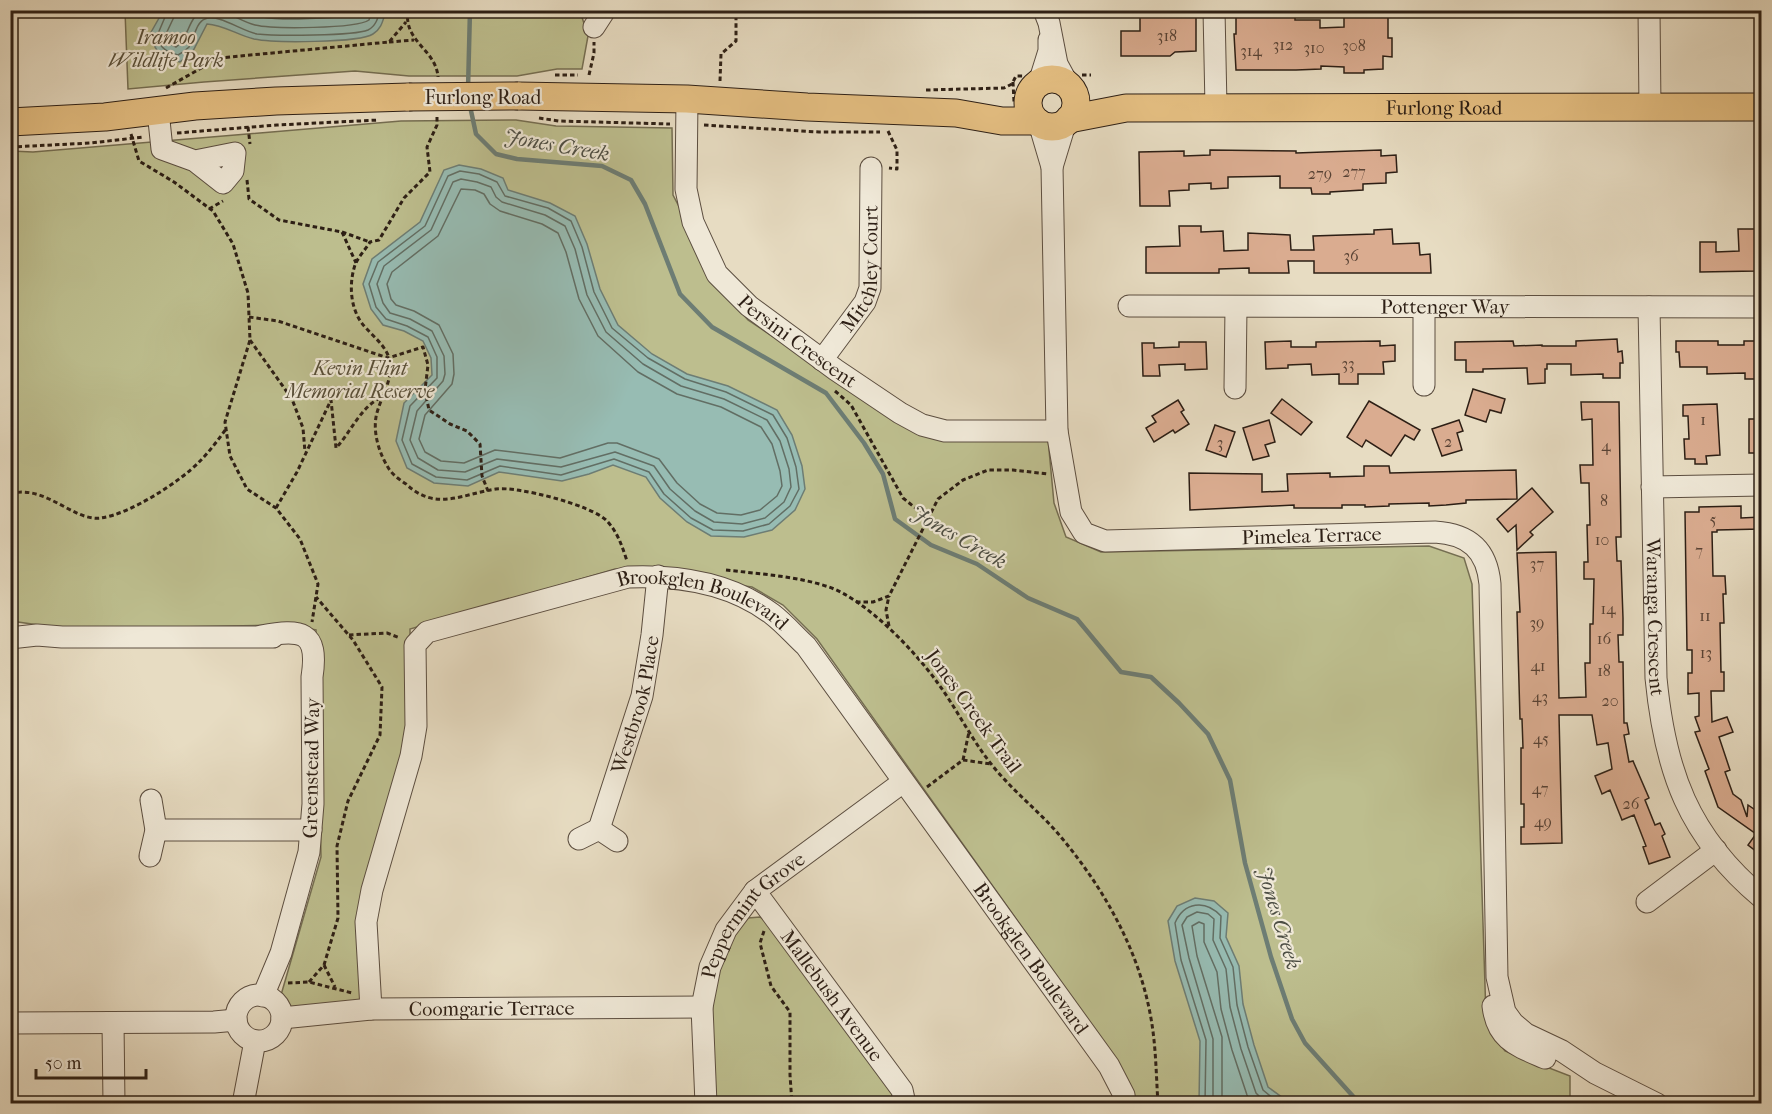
<svg xmlns="http://www.w3.org/2000/svg" width="1772" height="1114" font-family="'IM FELL French Canon',serif">
	<style>
		.green { fill: #bdbe8e; stroke: #756e52; stroke-width: 1.5 }
		.water { fill: #97bcb3; stroke: #6d7d74; stroke-width: 1.5 }
		.lines { fill: none; stroke-linecap: round; stroke-linejoin: round }
		.shore { stroke: #626e64; stroke-width: 1.5 }
		.stream { stroke: #6d7d74; stroke-width: 4.5 }
		.building { fill: #daac90; stroke: #2d1f15; stroke-width: 1.5 }
		.minor-casing { stroke: #5c4e40; stroke-width: 23 }
		.major-casing { stroke: #2d1f15; stroke-width: 29 }
		.path { stroke: #2d1f15; stroke-width: 3; stroke-dasharray: 4.5 3; stroke-linecap: butt }
		.minor { stroke: #efe8d7; stroke-width: 21 }
		.major { stroke: #e4be81; stroke-width: 27 }
		.major-bridge-casing { stroke: #2d1f15; stroke-width: 29; stroke-linecap: butt }
		.major-bridge { stroke: #e4be81; stroke-width: 27 }
		.labels { text-anchor: middle; stroke-width: 4.5; stroke-linejoin: round; paint-order: stroke }
		.number-label { font-size: 16px; fill: #584234 }
		.park-label { font-size: 20px; font-style: italic; fill: #584f39; stroke: #efe8d7 }
		.street-label { font-size: 20px; fill: #2d1f15; stroke: #efe8d7 }
		.water-label { font-size: 21px; font-style: italic; fill: #4d4e44; stroke: #efe8d7 }
	</style>
	<rect width="100%" height="100%" fill="#e7dcc2"/>
	<filter id="stains"><feTurbulence type="fractalNoise" baseFrequency=".00333" numOctaves="4"/><feColorMatrix values="0 0 0 0 .2 0 0 0 0 .09 0 0 0 0 .02 0 0 0 .5 -.17"/></filter>
	<radialGradient id="worn" r=".72"><stop offset=".6" stop-color="#630" stop-opacity="0"/><stop offset="1" stop-color="#630" stop-opacity=".3"/></radialGradient>
	<g class="green">
		<path d="M125,11H580L588,36L582,69H557L517,76H409L355,71L204,82L128,89Z"/>
		<path d="M516,120L556,126L672,128L673,195L725,294L748,320L882,409L1048,439L1054,503L1066,537L1101,552L1429,546L1464,558L1472,584L1486,1016L1495,1038L1505,1051L1570,1076V1103H1134L1120,1065L817,639L783,605L752,587L615,569L410,629L411,722L368,885L365,1001L288,1012L281,995L321,857L316,630L287,625L67,629L11,621V151L33,152L401,121Z"/>
		<path d="M760,917L769,922L899,1103L714,1104C712,1036 700,973 748,918Z"/>
	</g>
	<g class="water">
		<path d="M163,11V10L386,11C383,19 382,29 373,34C359,43 273,43 254,39C237,35 224,25 207,24L193,51L180,62C160,57 156,54 150,34Z"/>
		<path d="M459,165L481,169L503,178L508,190L550,203L575,216L587,244L600,289L618,325L652,354L687,374L728,386L777,410L792,435L802,466L805,489L795,510L772,530L744,537L711,536L687,522L660,498L646,477L613,465L589,474L562,481L499,472L468,486L434,483L407,468L396,441L404,403L432,375L431,358L423,341L404,331L383,325L371,309L363,284L372,259L420,222L444,170Z"/>
		<path d="M1195,898L1214,901L1228,913L1226,937L1239,966L1243,1004L1254,1045L1268,1087L1290,1103H1199L1200,1041L1175,961L1168,921L1177,906Z"/>
	</g>
	<g class="lines">
		<g class="shore">
			<path d="M168,10L157,36C160,48 166,52 178,55C182,53 186,50 189,47C194,39 196,22 205,19C217,13 242,31 257,34C275,36 354,36 368,30C376,26 378,18 380,10"/>
			<path d="M175,10L174,17L165,36L167,42L176,47C189,39 188,16 203,11C221,5 238,21 255,25C272,29 356,29 369,20L372,10"/>
			<path d="M240,10C265,25 325,17 355,16L361,14L363,10"/>
			<path d="M460,171L479,174L497,182L505,196L548,208L571,221L582,247L594,292L612,328L648,358L685,379L726,392L773,415L787,438L796,467L799,489L790,506L769,524L743,531L713,530L691,518L664,494L649,472L614,459L561,475L500,466L467,480L436,477L412,464L402,440L410,406L437,378V357L428,337L407,326L386,319L376,307L369,284L378,262L425,226L448,176Z"/>
			<path d="M461,179L477,182L491,187L496,197L502,202L545,215L565,226L575,249L587,295L606,332L643,364L681,386L724,399L767,420L780,441L789,469L791,487L784,502L765,518L742,524L714,522L695,511L670,489L654,466L615,452L561,467L497,459L465,472L438,470L418,458L410,440L417,411L443,381L445,374L444,356L432,331L410,319L390,313L383,303L377,284L384,266L431,230L453,182Z"/>
			<path d="M461,189L475,190L484,194L490,204L500,211L542,224L558,233L566,252L579,299L598,336L638,372L677,394L721,407L761,427L772,444L780,471L782,486L777,496L760,510L741,515L717,513L700,504L677,483L659,459L617,443H608L560,458L495,450L464,463L441,461L425,452L419,439L425,415L452,384L454,374L453,354L439,325L414,311L396,305L391,299L387,284L392,272L438,236Z"/>
			<path d="M1205,1104L1206,1040L1181,960L1175,923C1184,902 1205,899 1221,916L1220,938L1233,967L1237,1005L1248,1047L1263,1090L1280,1104"/>
			<path d="M1213,1104V1039L1189,958L1182,925L1187,917L1197,912L1208,914L1214,919L1213,940L1226,969L1230,1007L1241,1049L1256,1093L1267,1104"/>
			<path d="M1222,1104V1037L1197,956L1192,926L1199,922L1204,924V942L1217,972L1221,1009L1232,1050L1247,1095L1252,1104"/>
		</g>
		<g class="stream">
			<path d="M468,89L470,10"/>
			<path d="M470,106L476,134L496,154L517,159L602,166L631,180L645,204L680,294L712,327L826,393L864,443L883,474L895,519L931,545L977,564L1028,598L1077,619L1121,672L1151,677L1179,703L1208,734L1230,780L1245,863L1271,957L1292,1019L1305,1043L1360,1104"/>
		</g>
	</g>
	<g class="building">
		<path d="M1177,10H1196V51L1175,52L1170,56H1121V31H1140V16L1177,14Z"/>
		<path d="M1236,10H1295V20H1320V28L1344,27V16H1366V10H1388V38H1392V57L1383,56V69L1364,70V73H1344V67L1321,66V69L1296,70H1236L1234,34H1236Z"/>
		<path d="M1210,150L1296,151V153L1381,150V156L1396,155L1397,172L1386,173V183L1363,184V190L1330,192V194H1312L1311,188H1280V176L1228,177V188L1211,189V183L1189,184V190L1169,191L1170,206H1140L1139,152L1184,151V156L1210,155Z"/>
		<path d="M1179,226H1201V232L1223,231L1224,251L1248,250V233L1290,235L1291,250H1314L1313,236L1374,234V230L1392,229L1393,244L1419,243L1420,255L1430,254L1431,273H1314V261H1288L1289,273H1249V268L1219,269V273H1146V247L1180,246Z"/>
		<path d="M1738,229H1756V271L1700,272V242H1716V252L1739,251Z"/>
		<path d="M1617,339L1618,352L1622,351L1623,363H1620V378H1603V374L1571,375V364H1547V369H1545V383L1528,384L1527,368L1483,369V372H1466V360H1455V342L1513,341L1514,346L1542,345V346H1576V341Z"/>
		<path d="M1291,341V347H1316V342L1380,341V346L1395,345V361L1383,362L1384,374H1358V384H1339V374L1312,375L1311,364L1288,365V368L1266,369L1265,342Z"/>
		<path d="M1676,341H1718V345H1744V341H1760L1761,379H1745V373L1707,374V367H1680L1679,352H1676Z"/>
		<path d="M1179,342H1206L1207,369L1185,370V364L1159,365L1160,376H1143L1142,343H1154V348L1179,347Z"/>
		<path d="M1473,389L1505,399L1501,413L1490,410L1486,422L1465,415Z"/>
		<path d="M1282,399L1312,422L1301,435L1271,413Z"/>
		<path d="M1178,400L1184,410L1181,412L1189,424L1175,433L1173,430L1154,442L1146,428L1156,422L1152,416Z"/>
		<path d="M1369,401L1420,430L1414,440L1405,435L1391,456L1366,440L1362,447L1347,437Z"/>
		<path d="M1581,402H1619L1621,537H1616L1617,561H1621L1623,618V635H1618L1619,662H1623L1624,723H1627L1629,734L1624,735L1629,762L1633,761L1649,798L1645,800L1655,825L1660,823L1665,834L1662,836L1670,857L1649,864L1643,847L1646,846L1634,815L1622,820L1610,790L1602,794L1595,776L1612,769L1608,743L1597,745L1592,715H1559L1562,843L1521,844V827H1524V804H1521V748H1523L1522,719H1520L1517,612H1520L1517,553L1556,552L1559,698L1586,697L1585,663H1590V624H1593L1594,579H1584V562H1588L1587,525H1590L1589,483H1581L1580,465H1593L1592,419L1582,420Z"/>
		<path d="M1717,404L1720,455L1706,456L1707,464H1695V459H1685L1684,439H1689L1688,416H1683V405Z"/>
		<rect x="1749" y="419" width="12" height="34"/>
		<path d="M1269,420L1275,442L1265,445L1269,456L1253,460L1243,428Z"/>
		<path d="M1459,420L1463,431L1457,433L1462,450L1442,456L1432,429Z"/>
		<path d="M1215,425L1235,432L1226,457L1206,450Z"/>
		<path d="M1364,466H1389L1390,473L1516,470L1517,499L1466,500V503L1446,505L1429,506V503L1389,504V506L1365,507V505H1342V508H1294V505L1190,510L1189,473L1262,474V492L1288,491L1287,474L1330,473V477L1364,476Z"/>
		<path d="M1532,488L1553,512L1530,532L1533,535L1517,550L1516,525L1508,532L1497,519Z"/>
		<path d="M1741,506V518L1761,517V529L1717,530V532H1712L1713,576H1725L1726,594H1723L1724,623H1720L1721,672H1724V691H1711L1712,722L1727,717L1733,732L1719,737L1730,770L1725,772L1733,794L1741,800L1747,817L1748,805L1761,814V855L1748,845L1756,834L1718,807L1705,771L1709,769L1695,732L1700,731L1695,717L1699,716V693L1688,694V673H1692V650H1687L1685,512H1699V507Z"/>
	</g>
	<g class="lines">
		<g class="minor-casing">
			<g id="minor">
				<path d="M1044,10L1049,23L1057,64L1070,88"/>
				<path d="M1214,10L1216,107"/>
				<path d="M1649,10L1650,108"/>
				<path d="M594,27L605,10"/>
				<path d="M1039,83L1049,51V40"/>
				<path id="s1" d="M687,99L686,189L693,222L717,274L749,306L836,370L900,413L922,425L945,431H1057"/>
				<path d="M158,111L162,149L195,161L235,153L233,171L223,183L195,161"/>
				<path id="s2" d="M1039,123L1052,167L1057,431L1071,512L1084,533L1105,541L1435,532C1469,534 1487,550 1490,584L1497,977L1505,1012L1513,1023L1526,1034L1562,1051L1595,1073L1657,1104"/>
				<path d="M1052,167L1066,121"/>
				<path id="s3" d="M1129,306L1762,307"/>
				<path d="M1424,307V385"/>
				<path id="s4" d="M1649,307L1656,678C1665,771 1688,836 1762,898"/>
				<path id="s5" d="M822,360L865,302L870,288L871,168"/>
				<path d="M1235,388L1236,307"/>
				<path d="M1652,487L1762,485"/>
				<path d="M261,636C301,629 319,630 312,677L313,804L309,852L281,953L263,996"/>
				<path d="M10,638L37,635L62,637H273"/>
				<path id="s6" d="M599,829L642,696L652,635L658,576"/>
				<path d="M156,830H311"/>
				<path d="M579,839L599,829L617,841"/>
				<path d="M150,856L156,830L151,800"/>
				<path id="s7" d="M755,891L902,1090L905,1104"/>
				<path d="M1647,902L1716,850"/>
				<circle cx="259" cy="1018" r="23"/>
				<path d="M1493,1006C1497,1040 1517,1046 1545,1058"/>
				<path id="s8" d="M371,1009L366,922L372,890L411,756L416,726L415,645L427,632L628,577C677,575 731,583 772,614C784,623 795,636 806,646L1109,1066L1124,1095L1125,1104"/>
				<path id="s9" d="M282,1018L371,1009L702,1007"/>
				<path d="M10,1023L214,1022L236,1020"/>
				<path d="M113,1023L114,1104"/>
				<path d="M243,1104L255,1041"/>
				<path id="s10" d="M706,1104L702,1007L710,967L726,930L755,891L903,782"/>
			</g>
		</g>
		<g class="major-casing">
			<g id="major">
				<circle cx="1052" cy="103" r="24"/>
				<path d="M518,96L687,99L807,107L956,113L1002,121H1036"/>
				<path id="s11" d="M1069,119L1126,108L1762,107"/>
				<path d="M10,122L105,117L195,106L276,101L409,97"/>
			</g>
		</g>
		<g class="path">
			<path d="M408,10C403,42 436,49 438,77"/>
			<path d="M389,42L414,40"/>
			<path d="M555,75H578"/>
			<path d="M589,75L594,53V42"/>
			<path d="M1082,75H1091"/>
			<path d="M720,81L721,54L736,41V10"/>
			<path d="M1013,82L1014,102"/>
			<path d="M166,88L219,58L389,42L406,22"/>
			<path d="M926,90L1004,88L1012,84L1016,76H1024"/>
			<path d="M437,117V125L427,147L430,172L404,198L379,240L370,242C366,249 358,257 355,265C349,283 350,306 361,322C368,332 381,341 387,353C398,374 380,396 376,417C373,435 380,455 389,469C393,475 400,480 406,484C436,512 462,494 496,489C517,486 592,505 607,521C618,533 622,546 627,561"/>
			<path d="M539,118L559,121L670,124"/>
			<path d="M704,125L819,132H880"/>
			<path d="M248,127L250,144"/>
			<path d="M888,131L897,150V169L889,168"/>
			<path d="M177,133L277,125L379,120"/>
			<path d="M131,134L139,161L174,182L213,211L233,244L248,293L250,340L225,422L230,456L247,489L276,508L300,539L318,584L312,622"/>
			<path d="M10,147L91,143L143,137"/>
			<path d="M247,180L249,199L279,220L342,232L356,263"/>
			<path d="M209,209L223,201"/>
			<path d="M342,232L370,242"/>
			<path d="M249,317L278,321L388,358L423,347L428,365L425,390L429,410L450,424L467,431L480,444L482,476L488,491"/>
			<path d="M250,340L292,399L303,428L305,452"/>
			<path d="M835,391L851,405L903,498L928,518"/>
			<path d="M10,494C35,486 58,505 79,514C86,517 94,519 101,518C130,514 180,482 200,461C210,451 218,440 226,429"/>
			<path d="M276,508L297,472L331,400L336,448C351,432 361,406 382,397"/>
			<path d="M726,570C760,574 796,576 829,587C866,600 914,650 937,682C957,709 971,739 992,765C1011,789 1035,808 1055,830C1100,882 1137,945 1150,1013C1156,1043 1156,1073 1158,1104"/>
			<path d="M856,602H873L889,596L938,499L963,480L988,470H1013L1048,474"/>
			<path d="M889,626L886,610L889,596"/>
			<path d="M349,635L387,633L400,638"/>
			<path d="M963,760L991,764"/>
			<path d="M927,787L963,760L969,732"/>
			<path d="M764,931L760,943L771,986L790,1012V1075L792,1104"/>
			<path d="M324,965L335,987"/>
			<path d="M309,982L324,965L338,918L337,846L348,801L380,735L382,687L353,640L316,597"/>
			<path d="M288,983L309,982L352,993"/>
		</g>
		<use href="#minor" class="minor"/>
		<use href="#major" class="major"/>
		<g class="major-bridge-casing">
			<path id="major-bridge" d="M409,97L518,96"/>
		</g>
		<use href="#major-bridge" class="major-bridge"/>
	</g>
	<g class="labels">
		<g class="number-label">
			<text x="1167" y="41">318</text>
			<text x="1283" y="50">312</text>
			<text x="1354" y="51">308</text>
			<text x="1314" y="53">310</text>
			<text x="1251" y="56">314</text>
			<text x="1354" y="177">277</text>
			<text x="1320" y="179">279</text>
			<text x="1351" y="261">36</text>
			<text x="1348" y="369">33</text>
			<text x="1703" y="425">1</text>
			<text x="1448" y="447">2</text>
			<text x="1220" y="448">3</text>
			<text x="1606" y="451">4</text>
			<text x="1604" y="506">8</text>
			<text x="1713" y="525">5</text>
			<text x="1602" y="545">10</text>
			<text x="1699" y="556">7</text>
			<text x="1537" y="569">37</text>
			<text x="1608" y="614">14</text>
			<text x="1705" y="621">11</text>
			<text x="1537" y="628">39</text>
			<text x="1604" y="644">16</text>
			<text x="1706" y="658">13</text>
			<text x="1538" y="671">41</text>
			<text x="1604" y="676">18</text>
			<text x="1540" y="702">43</text>
			<text x="1610" y="706">20</text>
			<text x="1541" y="744">45</text>
			<text x="1540" y="794">47</text>
			<text x="1631" y="809">26</text>
			<text x="1543" y="827">49</text>
		</g>
		<g class="park-label">
			<text x="166" y="44">Iramoo<tspan x="166" dy="23">Wildlife Park</tspan></text>
			<text x="360" y="375">Kevin Flint<tspan x="360" dy="23">Memorial Reserve</tspan></text>
		</g>
		<g class="street-label">
			<text x="483" y="104">Furlong Road</text>
			<text dy="7" stroke="none"><textPath href="#s11" startOffset="376">Furlong Road</textPath></text>
			<text dy="7" stroke="none"><textPath href="#s5" startOffset="104">Mitchley Court</textPath></text>
			<text dy="7" stroke="none"><textPath href="#s3" startOffset="316">Pottenger Way</textPath></text>
			<text dy="7" stroke="none"><textPath href="#s1" startOffset="286">Persini Crescent</textPath></text>
			<text dy="7" stroke="none"><textPath href="#s2" startOffset="646">Pimelea Terrace</textPath></text>
			<text dy="7" stroke="none"><textPath href="#s8" startOffset="676">Brookglen Boulevard</textPath></text>
			<text dy="7" stroke="none"><textPath href="#s4" startOffset="310">Waranga Crescent</textPath></text>
			<text dy="7" stroke="none"><textPath href="#s6" startOffset="130">Westbrook Place</textPath></text>
			<text transform="translate(974 711) rotate(54)" y="7">Jones Creek Trail</text>
			<text transform="translate(311 768) rotate(-89)" y="7">Greenstead Way</text>
			<text dy="7" stroke="none"><textPath href="#s10" startOffset="206">Peppermint Grove</textPath></text>
			<text dy="7" stroke="none"><textPath href="#s8" startOffset="1180">Brookglen Boulevard</textPath></text>
			<text dy="7" stroke="none"><textPath href="#s7" startOffset="130">Mallebush Avenue</textPath></text>
			<text dy="7" stroke="none"><textPath href="#s9" startOffset="210">Coomgarie Terrace</textPath></text>
		</g>
		<g class="water-label">
			<text transform="translate(557 145) rotate(10)" y="7">Jones Creek</text>
			<text transform="translate(959 537) rotate(30)" y="7">Jones Creek</text>
			<text transform="translate(1279 918) rotate(73)" y="7">Jones Creek</text>
		</g>
	</g>
	<rect width="1772" height="1114" fill="none" stroke="#e7dcc2" stroke-width="36"/>
	<rect x="12" y="12" width="1748" height="1090" fill="none" stroke="#2d1f15" stroke-width="3"/>
	<rect x="18" y="18" width="1736" height="1078" fill="none" stroke="#2d1f15" stroke-width="1.5"/>
	<path d="M36 1069v9h110v-9" fill="none" stroke="#2d1f15" stroke-width="3"/>
	<text x="45" y="1069" font-size="18" fill="#2d1f15" stroke="#efe8d7" stroke-width="4.5" paint-order="stroke">50 m</text>
	<rect width="100%" height="100%" filter="url(#stains)"/>
	<rect width="100%" height="100%" fill="url(#worn)"/>
</svg>
